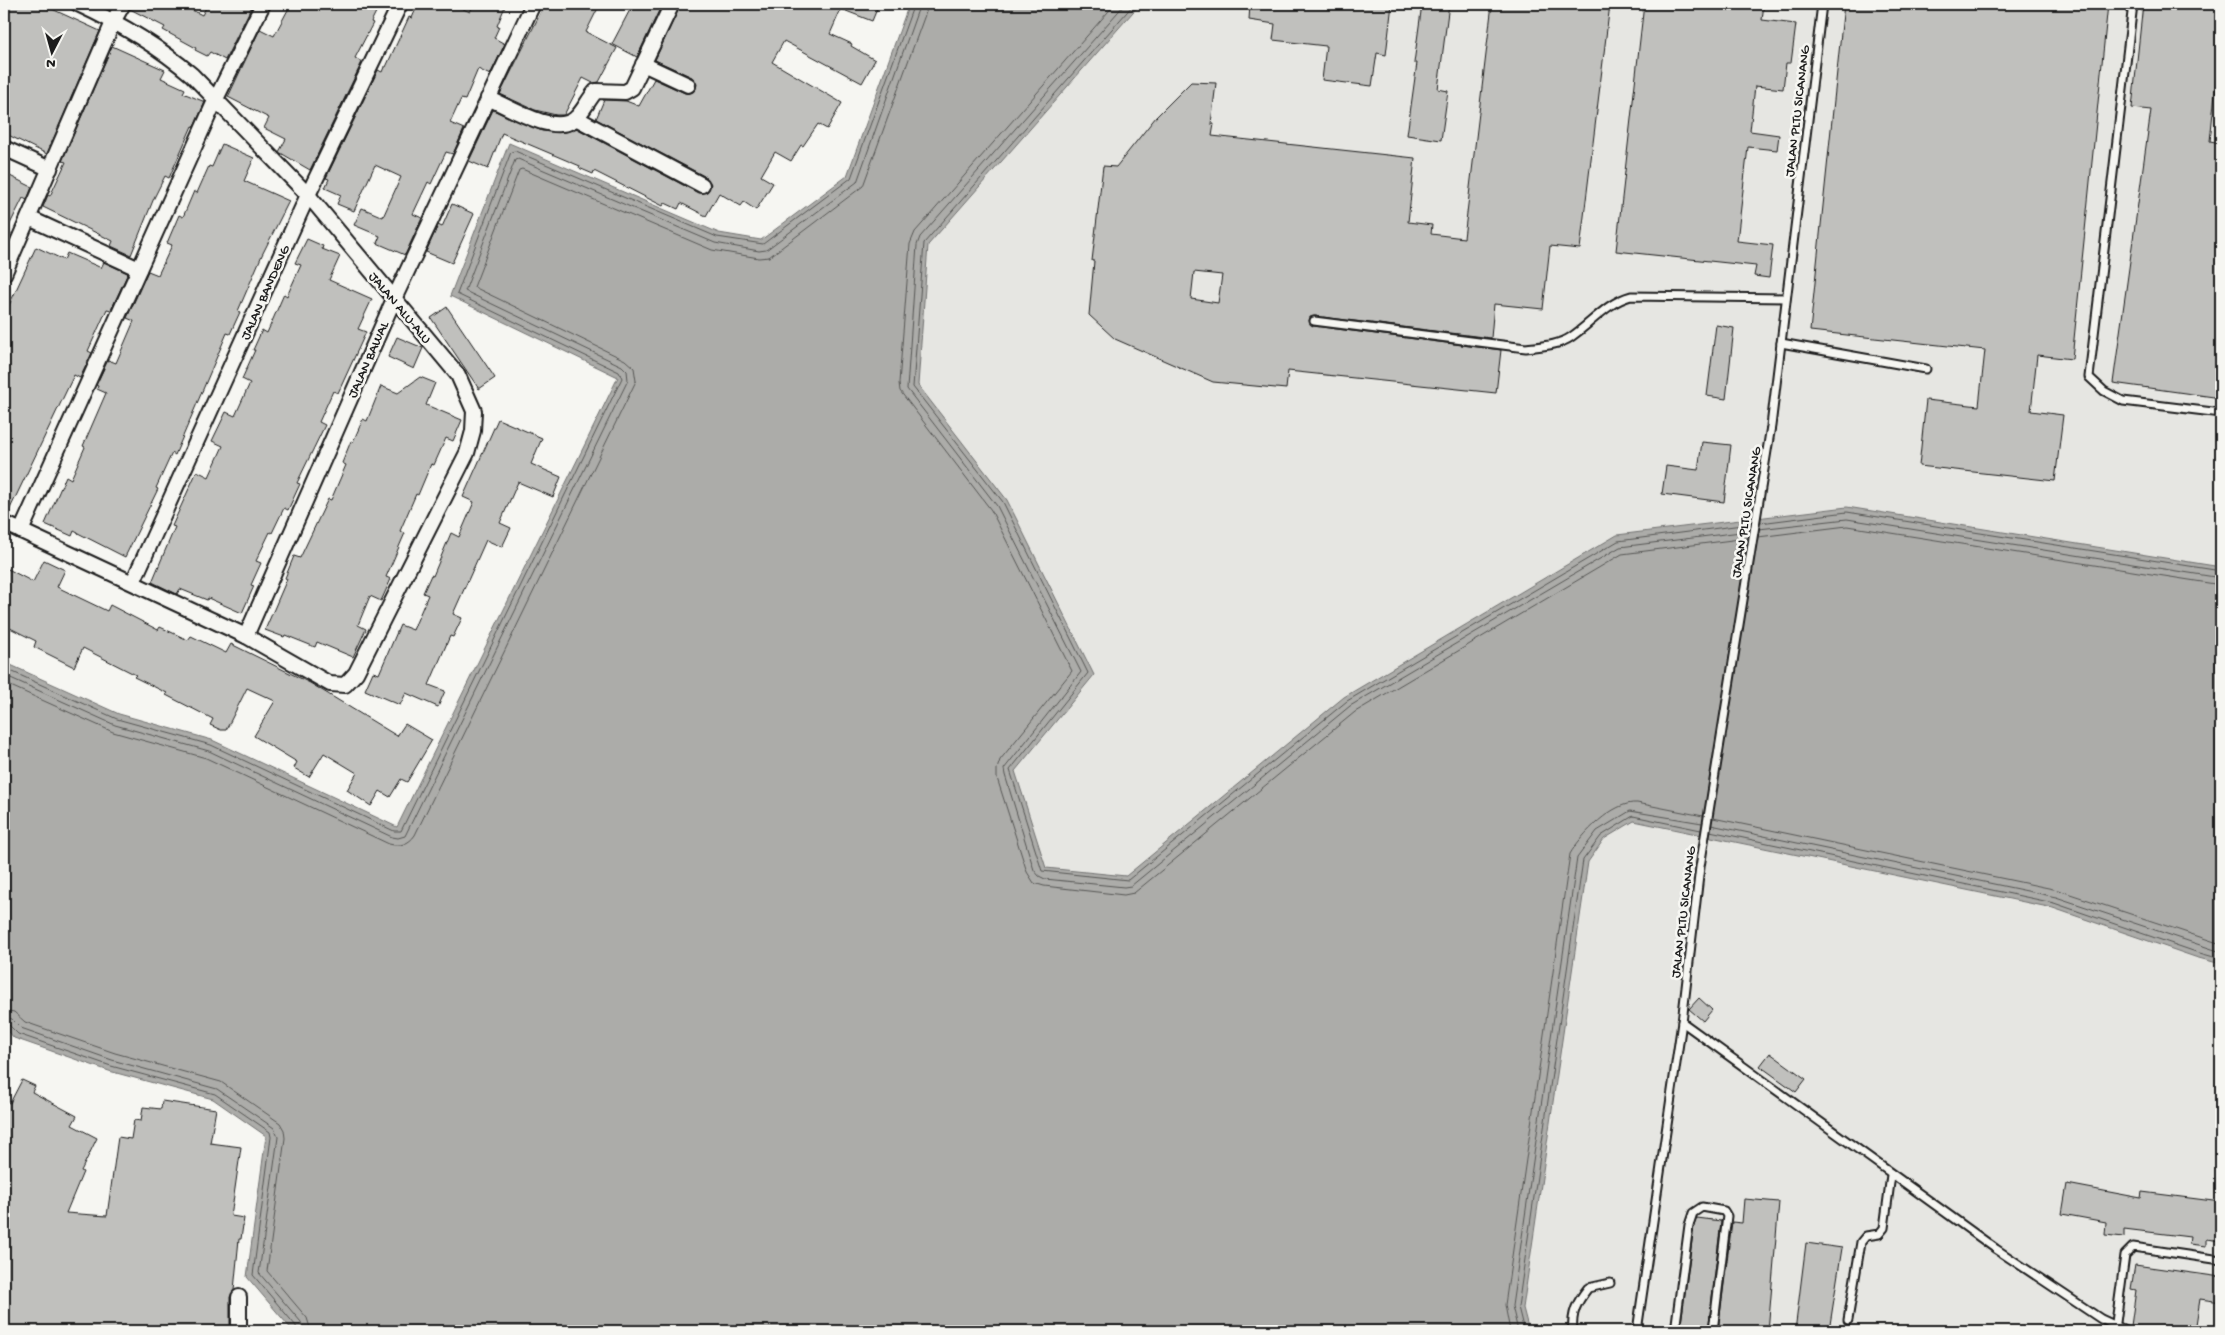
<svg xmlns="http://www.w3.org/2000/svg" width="2225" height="1335" font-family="'Gochi Hand',sans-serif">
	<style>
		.built { fill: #e6e6e2 }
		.water { fill: #acaca9; stroke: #727271 }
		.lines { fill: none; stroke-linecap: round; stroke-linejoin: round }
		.shore { stroke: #565654; stroke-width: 1 }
		.building { fill: #c0c0bd; stroke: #1c1c1c; fill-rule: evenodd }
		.service-casing { stroke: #1c1c1c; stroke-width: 11 }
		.minor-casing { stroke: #1c1c1c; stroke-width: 18 }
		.service { stroke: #f6f6f2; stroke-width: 7 }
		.minor { stroke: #f6f6f2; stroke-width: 14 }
		.labels { text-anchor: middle; stroke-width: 5; stroke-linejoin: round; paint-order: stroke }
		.street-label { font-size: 14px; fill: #1c1c1c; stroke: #f6f6f2 }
	</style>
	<rect width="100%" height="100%" fill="#f6f6f2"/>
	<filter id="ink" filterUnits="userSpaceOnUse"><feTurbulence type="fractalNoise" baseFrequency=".02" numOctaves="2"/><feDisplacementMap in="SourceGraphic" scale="10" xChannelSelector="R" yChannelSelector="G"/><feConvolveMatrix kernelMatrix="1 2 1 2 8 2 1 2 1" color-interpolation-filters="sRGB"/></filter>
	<g filter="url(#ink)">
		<g class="built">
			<path d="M1062,4H2221V645L1138,917L999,898L884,389L921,186Z"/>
			<path d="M1634,821L2053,908L2195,957L2221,964V1331H1529L1523,1308L1588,862L1604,839Z"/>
		</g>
		<path class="water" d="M909,4H1140L928,245L918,385L1007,500L1094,675L1015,771L1046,868L1126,876L1344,697L1617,535L1847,507L2221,567V964L2195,957L2053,908L1634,821L1604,839L1588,862L1523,1308L1529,1331H293L247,1277L266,1136L213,1099L109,1071L14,1038L4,1026V662L119,714L212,740L397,827L618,377L450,296L509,143L719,233L761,240L847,176Z"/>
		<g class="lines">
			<g class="shore">
				<path d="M1115,4L915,232L910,244L899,383L900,391L991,510L1072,671L1000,760L997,769V778L1027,872L1034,883L1044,886L1124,895L1134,893L1355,712L1622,554L1748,538"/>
				<path d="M1125,4L920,237L917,245L907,389L997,506L1081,672L1004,769L1005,775L1034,870L1039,876L1045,879L1124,887L1131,886L1350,706L1620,547L1749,531"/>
				<path d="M1134,4L924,243L913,387L1003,502L1088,673L1010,770L1042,871L1128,880L1347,701L1618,541L1750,524"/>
				<path d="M1760,523L1847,512L2221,571"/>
				<path d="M1759,529L1847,519L2221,578"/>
				<path d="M1758,537L1847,526L2221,585"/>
				<path d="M4,668L117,719L211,745L394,831H401L622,378L619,372L457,294L511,152L515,151L717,237L763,244L851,178L914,4"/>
				<path d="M4,675L115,725L209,751L392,837L398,838L405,836L628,380L627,371L622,366L465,291L515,160L518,159L715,243L759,251L766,250L857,182L920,4"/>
				<path d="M4,683L113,732L206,758L389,844C400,847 409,844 415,835L636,381L634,368L625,360L474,287L519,170L522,169L712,250L759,258L769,257L863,186L926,12L928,4"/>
				<path d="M1713,818L2058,890L2221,944"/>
				<path d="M1711,825L2056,897L2221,952"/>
				<path d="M1710,831L2054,903L2196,952L2221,959"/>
				<path d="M4,1010L14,1012L25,1022L115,1053L221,1082L280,1123L284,1130L285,1138L267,1271L307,1318L311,1331"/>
				<path d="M4,1017L12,1019L21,1028L112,1060L217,1089L274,1128L278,1137L259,1273L301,1322L303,1331"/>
				<path d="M4,1023L9,1025L18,1034L111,1066L215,1094L270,1132L271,1137L253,1275L296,1326L297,1331"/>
				<path d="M1510,1331L1505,1305L1570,854C1581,835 1613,801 1637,803L1703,816"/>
				<path d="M1518,1331L1512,1306L1577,858L1597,831L1630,811L1702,823"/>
				<path d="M1524,1331L1518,1307L1583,860L1601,836L1633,816L1701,830"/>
			</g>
		</g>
		<g class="building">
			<path d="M12,4H54L52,9L100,31L47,154L4,133V21Z"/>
			<path d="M132,4H180L202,15L208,4H253L225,60L210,52L207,56L195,50L196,48L163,30L165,27L130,9Z"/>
			<path d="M291,4H380L371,22L373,23L355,58L362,62L310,170L279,152L286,139L264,128L269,118L228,97L260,29L274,36Z"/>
			<path d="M418,4H452L470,12L474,4H506L497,26L499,27L494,38L505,44L490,75L478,69L465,100L461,99L450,123L464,129L453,154L446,152L431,184L428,182L413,214L422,218L405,255L377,243L380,236L354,225L362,208L383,217L401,177L375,165L354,211L337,204L341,195L325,188L329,179L326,178L378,70L382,72L384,67H386L409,17L412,18Z"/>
			<path d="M545,4H600L586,32L617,48L599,82L593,83L583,78L564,115H556L535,110L500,94Z"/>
			<path d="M633,4H662L637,57L612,44Z"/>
			<path d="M681,4H879L872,21L841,9L830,34L852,44L851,46L875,60L862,83L784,41L772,62L842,103L827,129L818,124L803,146L801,145L791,161L775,152L761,176L773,183L756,210L744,202L741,206L719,193L706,216L681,203L678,209L665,203L663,206L594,171L593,174L579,168L580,166L502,133L488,169L469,161L493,110L542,131L567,132L576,128L698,193L707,192L711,184L706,177L596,119L604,100L626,101L639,106L654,79L685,93L693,92L696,89L697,84L692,77L655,60Z"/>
			<path d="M1250,4H1392L1386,55L1377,53L1372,86L1322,80L1326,46L1273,40L1275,24L1249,20Z"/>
			<path d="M1422,4H1449L1438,89L1448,91L1441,140L1407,135L1417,63H1414Z"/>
			<path d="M1492,4H1610L1580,249L1550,246L1543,309L1494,304L1491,338L1315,316L1310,317L1309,321L1313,326L1501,350L1496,393L1288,371L1286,389L1213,382L1115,339L1089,315L1094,261H1092L1103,166L1116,167L1156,117L1191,82L1216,83L1211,124H1214L1212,136L1415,158L1408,222L1432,225L1431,234L1464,238ZM1194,272L1222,275L1218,303L1191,299Z"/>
			<path d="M1644,4H1764L1762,20L1796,24L1791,63H1786L1783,89L1755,86L1750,131L1779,135L1777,150L1748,147L1737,241L1773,245L1769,278L1754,276L1756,266L1616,251Z"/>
			<path d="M1844,4H2108L2072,359L2037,355L2031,411L2063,415L2055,481L1919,466L1926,400L1979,406L1985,350L1810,331Z"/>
			<path d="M2143,4H2221V35L2210,141L2221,143V398L2113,383L2151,110L2132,108Z"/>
			<path d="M112,46L165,70L161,78L185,89L183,93L205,102L194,127L192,126L169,178L165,176L154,198L131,255L111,246L113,241L43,207L48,195L50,196L66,162L62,161Z"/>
			<path d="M222,144L254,158L244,181L289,201L262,255L238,311L240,312L230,334L227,333L175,455L172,453L156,488L158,489L125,557L74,531L72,536L45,524L66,476L71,479L85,447L83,446L106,393L97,389L98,386L96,385L108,360L116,363L134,321L127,318L148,271L158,275L172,245L167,243L179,215L183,217L194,191L197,193L209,166L212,167Z"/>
			<path d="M4,173L32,187L27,200L23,198L4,236Z"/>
			<path d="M452,204L474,214L452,263L426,252L438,225L442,227Z"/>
			<path d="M307,239L323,246L322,249L340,256L329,280L372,299L358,329L366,332L338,393L333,391L319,422L325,425L297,483L300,484L288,510L284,508L272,533L270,532L256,561L261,563L251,585L254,586L242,613L208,598L207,600L180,589L177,594L152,582L175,527L172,526L197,471L209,477L223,446L212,441L226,412L235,416L250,383L242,379L255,350H253L262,330L267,333L284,294L287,296L301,265L295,263Z"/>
			<path d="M36,247L64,260L67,253L97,266L101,268L104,262L128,273L111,310L107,309L88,351L92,353L80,378L74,375L7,515L4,514V424L10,411L4,409V316Z"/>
			<path d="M447,307L495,378L479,389L431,318Z"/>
			<path d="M1716,325L1734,328L1726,399L1707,396Z"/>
			<path d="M397,337L423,348L414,369L388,357Z"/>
			<path d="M420,377L435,383L426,405L462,420L453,441L446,438L434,465L431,464L418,495L416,494L400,531L405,533L386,577L391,579L381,601L370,596L358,625L366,629L353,657L317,642L315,647L285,635L284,637L265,630L287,579L285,578L294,556L300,558L328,499L331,500L346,465L342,463L351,441L353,442L363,419L367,421L381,386L398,393Z"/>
			<path d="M498,419L542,438L531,464L561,477L553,497L518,482L500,523L511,528L502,547L486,540L453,614L462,618L453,637L450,636L429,685L445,691L438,707L406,693L400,705L365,690L373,672L379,674L400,625L413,630L428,595L423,593L431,575L433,576L451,533L459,537L474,502L463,497Z"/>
			<path d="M1702,442L1731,445L1724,502L1662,494L1666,466L1698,470Z"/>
			<path d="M44,560L65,570L57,587L107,611L110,605L158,630L160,627L188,640L191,636L226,653L231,644L310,683L397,736L405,724L432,740L407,782L401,779L390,797L380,791L371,806L347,790L357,773L324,753L309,777L294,768L297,762L254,736L275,701L247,688L226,730H221L210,725L213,719L166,695L167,693L134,677L136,675L83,648L74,667L34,647L36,641L4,625V567L33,582Z"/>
			<path d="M1699,998L1712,1010L1703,1021L1689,1009Z"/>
			<path d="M1770,1053L1806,1079L1796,1092L1760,1066Z"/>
			<path d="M22,1080L35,1086L32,1092L77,1116L72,1125L97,1138L81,1171L83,1172L66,1213L107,1216L118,1137L131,1139L134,1120L141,1121L143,1107L161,1109L162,1101L216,1109L210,1143L241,1147L231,1216L244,1218L241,1239H239L234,1290L230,1297V1331H4V1109L8,1102L10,1103Z"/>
			<path d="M2067,1184L2141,1198L2142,1192L2221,1202V1241L2206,1239V1246L2189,1244L2190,1237L2124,1229V1237L2105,1235L2106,1222L2062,1214Z"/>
			<path d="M1744,1199L1779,1202L1768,1331H1718L1732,1222L1742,1223Z"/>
			<path d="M1697,1218L1721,1221L1708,1331H1680L1694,1226Z"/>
			<path d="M1806,1243L1842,1248L1829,1331H1795Z"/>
			<path d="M2135,1265L2221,1277V1302L2200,1299L2195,1331H2166L2131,1326L2136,1290L2131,1289Z"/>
		</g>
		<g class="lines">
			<g class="service-casing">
				<g id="service">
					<path d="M2133,4L2089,377L2104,391L2123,401L2221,413"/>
					<path d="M1314,321L1526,348C1540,346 1558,346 1571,337C1592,323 1606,303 1631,296L1786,298"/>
					<path d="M1781,343L1926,369"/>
					<path d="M1682,1022L1996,1249L2101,1319L2127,1331"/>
					<path d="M1848,1320L1861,1242L1866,1236L1879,1234L1884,1228L1891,1175"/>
					<path d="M2115,1330L2125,1255L2133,1247L2221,1260"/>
					<path d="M1573,1331C1571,1313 1577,1302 1588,1288L1610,1283"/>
					<path d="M1637,1331L1682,1022L1700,867L1771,426L1822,4"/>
					<path d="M1675,1331L1689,1225L1693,1213L1702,1207L1724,1211L1727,1216L1713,1331"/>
				</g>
			</g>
			<g class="minor-casing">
				<g id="minor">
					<path d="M643,64L688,85"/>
					<path d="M488,98C509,107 554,136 575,119C583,112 588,100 596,91L625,92L632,88L672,4"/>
					<path d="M576,118L702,185"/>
					<path d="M4,148L50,169"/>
					<path d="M29,218L139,269"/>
					<path d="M4,274L114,20L123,4"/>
					<path d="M4,523L246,636L330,684L345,685L356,673L467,453L473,431L474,411L458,375L308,195L192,75C157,45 119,23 78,4"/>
					<path d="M21,531L215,101L263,4"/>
					<path d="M133,582L308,195L400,4"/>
					<path d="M246,636L394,299L533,4"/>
					<path d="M239,1297V1331"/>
				</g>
			</g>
			<use href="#service" class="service"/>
			<use href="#minor" class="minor"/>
		</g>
	</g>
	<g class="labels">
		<g class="street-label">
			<text transform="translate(1796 111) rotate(-83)" y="5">JALAN PLTU SICANANG</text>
			<text transform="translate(264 292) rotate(-66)" y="5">JALAN BANDENG</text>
			<text transform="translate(401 307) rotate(50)" y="5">JALAN ALU-ALU</text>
			<text transform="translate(367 359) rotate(-66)" y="5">JALAN BAWAL</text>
			<text transform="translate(1745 512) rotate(-81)" y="5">JALAN PLTU SICANANG</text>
			<text transform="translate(1682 912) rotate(-83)" y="5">JALAN PLTU SICANANG</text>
		</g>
	</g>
	<rect width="2225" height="1335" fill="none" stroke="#f6f6f2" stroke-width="20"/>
	<rect x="10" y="10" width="2205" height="1315" fill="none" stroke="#1c1c1c" stroke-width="2" filter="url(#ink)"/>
	<g transform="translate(52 52) rotate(186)" stroke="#f6f6f2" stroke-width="4" paint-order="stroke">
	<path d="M0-4L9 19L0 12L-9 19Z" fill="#1c1c1c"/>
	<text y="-8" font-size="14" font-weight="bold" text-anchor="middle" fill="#1c1c1c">N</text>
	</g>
</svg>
